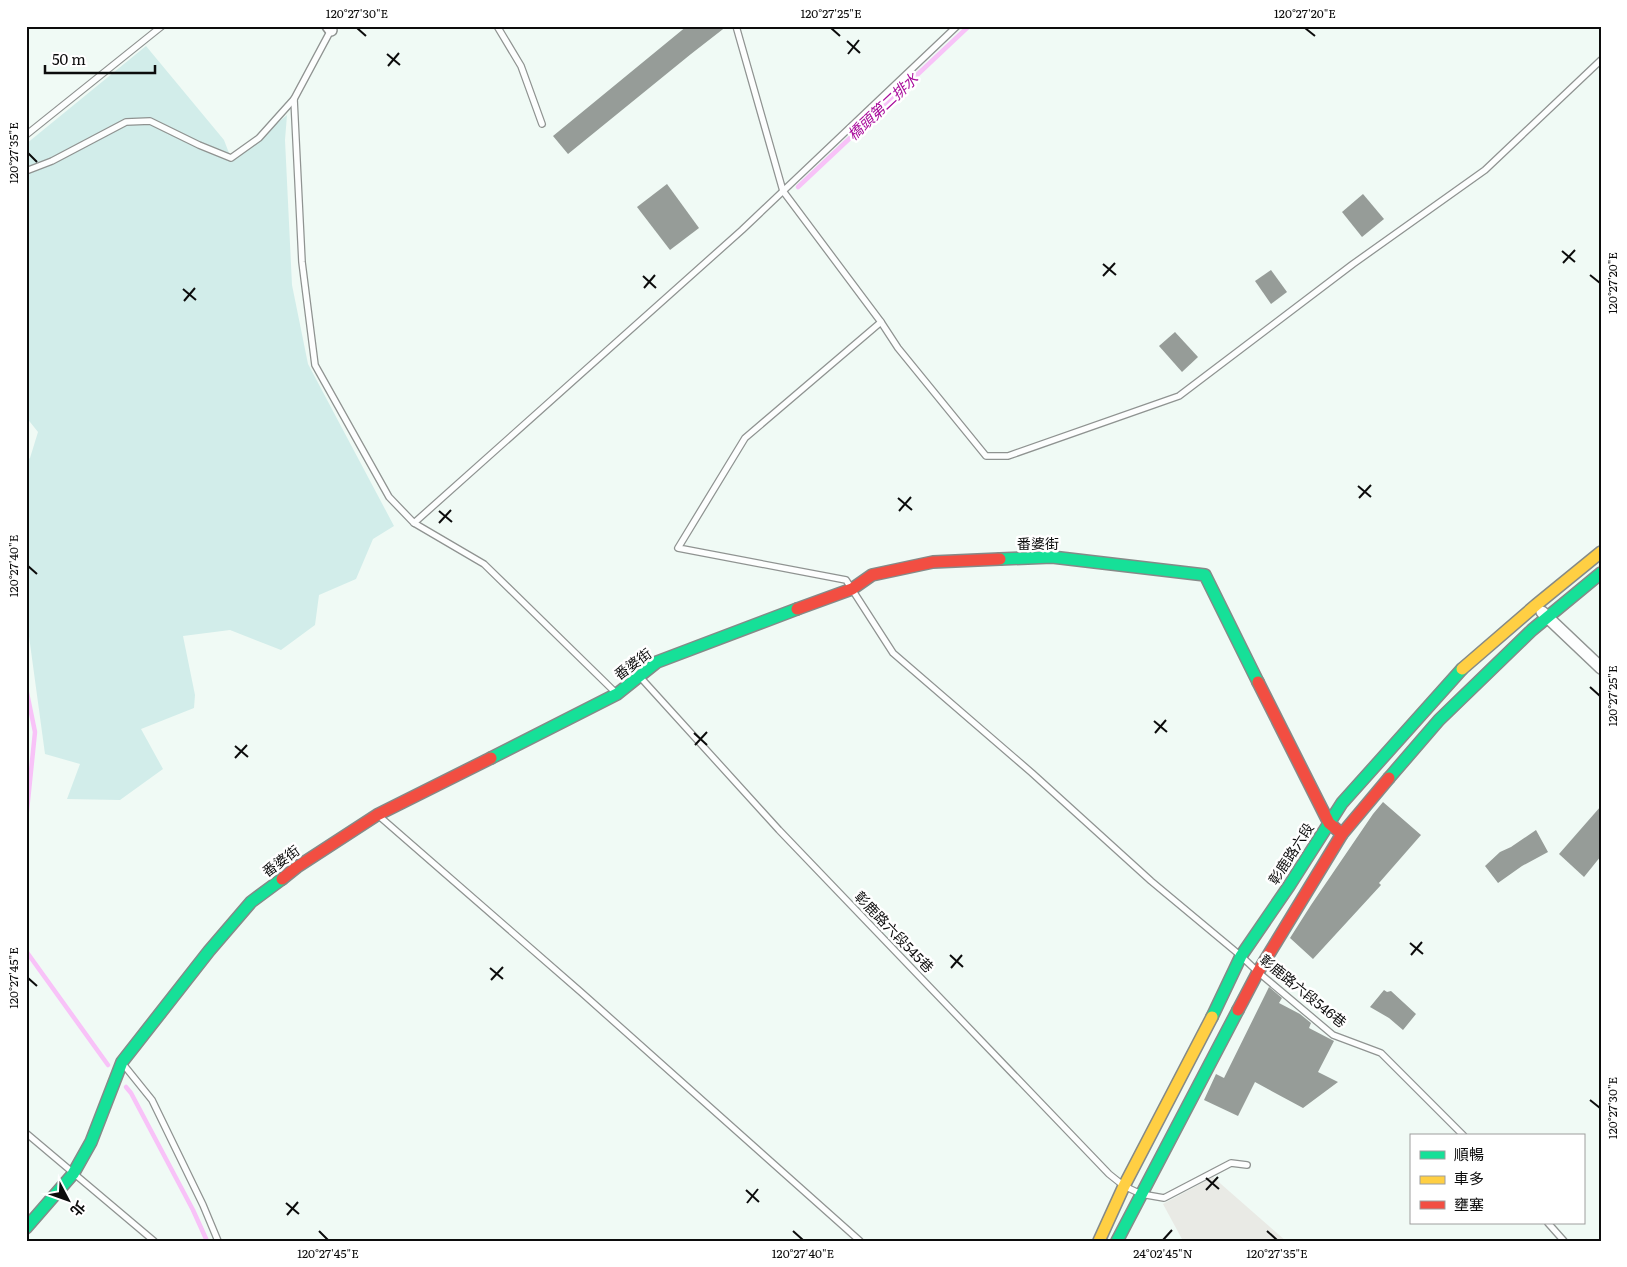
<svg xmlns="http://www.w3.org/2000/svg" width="1627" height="1267" font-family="Literata,'Noto Sans TC',serif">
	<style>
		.industrial { fill: #e9eae5 }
		.cemetery { fill: #d2edea }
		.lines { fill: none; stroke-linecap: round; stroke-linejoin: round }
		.stream { stroke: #f8c2f8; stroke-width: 4.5 }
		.building { fill: #969c98 }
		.lane-casing { stroke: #8f9391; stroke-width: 8 }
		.street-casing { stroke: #8f9391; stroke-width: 14 }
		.fast-casing { stroke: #858a88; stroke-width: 14 }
		.slow-casing { stroke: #858a88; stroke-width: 14 }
		.jam-casing { stroke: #858a88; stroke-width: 14 }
		.lane { stroke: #fdfefe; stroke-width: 5.5 }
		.street { stroke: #fdfefe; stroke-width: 11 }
		.fast { stroke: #16e098; stroke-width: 11 }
		.slow { stroke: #ffcf43; stroke-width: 11 }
		.jam { stroke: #f24e42; stroke-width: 11 }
		.ticks { fill: none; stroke: #0c0c0c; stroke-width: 2 }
		.labels { text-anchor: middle; stroke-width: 5; stroke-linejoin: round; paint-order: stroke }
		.street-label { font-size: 14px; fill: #0c0c0c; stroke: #fff }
		.water-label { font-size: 15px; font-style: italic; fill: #a80b9b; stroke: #fff }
		.neatline { fill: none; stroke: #0c0c0c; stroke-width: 2 }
		.ticks-label { font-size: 12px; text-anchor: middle; fill: #0c0c0c }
	</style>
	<rect width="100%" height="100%" fill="#f0faf5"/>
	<path class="industrial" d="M1213,1177L1286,1241H1183L1163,1204Z"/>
	<path class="cemetery" d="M146,46L224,140L232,161L287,115L285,140L292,285L308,364L394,526L373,539L356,579L319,595L315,625L281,650L230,630L183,636L195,695L194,708L141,729L163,769L120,800L67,799L80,764L45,754L28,629L26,626V461L30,458L38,432L26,417V144Z"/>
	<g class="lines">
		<g class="stream">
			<path d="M798,187L969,26"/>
			<path d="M26,688L35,732L26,820"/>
			<path d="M26,951L108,1065"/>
			<path d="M126,1087L131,1093L193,1210L207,1241"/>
		</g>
	</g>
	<g class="building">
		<path d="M687,26H727L691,54L568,154L553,136Z"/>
		<path d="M667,184L699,228L670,250L637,207Z"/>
		<path d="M1363,194L1384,219L1362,237L1342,212Z"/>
		<path d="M1271,270L1287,292L1271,304L1255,281Z"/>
		<path d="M1175,332L1198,357L1182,372L1159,346Z"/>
		<path d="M1383,802L1421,835L1379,883L1381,885L1313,959L1290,938L1311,905L1373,814Z"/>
		<path d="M1601,806V856L1584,877L1559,854Z"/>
		<path d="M1536,830L1548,852L1522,866L1498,883L1485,866L1500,852L1511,847Z"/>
		<path d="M1269,987L1282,998L1279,1003L1300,1014L1311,1023L1309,1028L1334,1041L1318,1072L1338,1082L1303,1108L1255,1082L1238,1116L1204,1100L1216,1074L1224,1078Z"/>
		<path d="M1384,990L1387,992L1391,991L1416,1014L1403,1030L1389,1018L1370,1007Z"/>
	</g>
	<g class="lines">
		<g class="lane-casing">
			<g id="lane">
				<path d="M497,26L521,66L542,124"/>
				<path d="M736,26L783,191L881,322L898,348L986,456H1008L1179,396L1353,264L1485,170L1601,60"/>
				<path d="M332,28L294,99L302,262L315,365L389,497L414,523L484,564L616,693"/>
				<path d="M26,135L162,26"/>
				<path d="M26,171L52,161L126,122L150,121L199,145L231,158L259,138L294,99"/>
				<path d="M881,322L745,438L678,548L846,580L893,653L1032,773L1151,881L1241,956L1258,972L1333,1035L1381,1053L1464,1136"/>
				<path d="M414,523L742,230L957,26"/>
				<path d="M641,678L779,830L1109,1174L1124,1186L1141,1194L1164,1198L1231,1163L1247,1165"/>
				<path d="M379,816L582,993L860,1241"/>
				<path d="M123,1064L152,1100L203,1205L218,1241"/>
				<path d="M26,1133L154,1241"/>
				<path d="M1548,1223L1564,1241"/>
			</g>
		</g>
		<g class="street-casing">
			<g id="street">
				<path d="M328,26L331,30"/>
				<path d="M1542,612L1601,668"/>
			</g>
		</g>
		<g class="fast-casing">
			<g id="fast">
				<path d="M1000,559L1052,557L1205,575L1258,682"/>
				<path d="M491,758L617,694L657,662L797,609"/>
				<path d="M1389,778L1439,720L1532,630L1601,573"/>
				<path d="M1212,1017L1241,956L1289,886L1342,803L1462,669"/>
				<path d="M26,1228L73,1174L91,1142L122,1062L209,951L251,902L282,879"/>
				<path d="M1117,1241L1238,1010"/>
			</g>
		</g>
		<g class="slow-casing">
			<g id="slow">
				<path d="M1462,669L1536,605L1601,552"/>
				<path d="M1099,1241L1124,1186L1212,1017"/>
			</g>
		</g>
		<g class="jam-casing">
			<g id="jam">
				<path d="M797,609L852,589L872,575L933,562L1000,559"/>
				<path d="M1258,682L1329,823L1342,834"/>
				<path d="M282,879L297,867L377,815L491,758"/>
				<path d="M1238,1010L1258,972L1342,834L1389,778"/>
			</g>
		</g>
		<use href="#lane" class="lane"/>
		<use href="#street" class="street"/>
		<use href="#fast" class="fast"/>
		<use href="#slow" class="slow"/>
		<use href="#jam" class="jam"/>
	</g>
	<path class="ticks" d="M357,28L366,36M831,28L840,36M1305,28L1315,36M847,41L860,53M387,54L400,65M848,54L859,40M388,66L399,53M28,153L37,162M1562,251L1575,262M1563,263L1575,250M1103,264L1116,275M1590,275L1600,283M643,276L656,288M1103,276L1115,263M644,288L655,275M183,289L196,300M184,301L195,288M1358,486L1371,497M898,498L912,510M1359,498L1371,485M439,511L452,522M899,511L911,497M439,523L451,510M28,566L37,574M1590,687L1600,696M1154,721L1167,732M694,733L707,745M1155,733L1166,720M695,745L707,732M235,746L248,757M235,758L247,745M1410,943L1423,954M950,955L963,967M1411,955L1422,942M490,968L503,979M951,968L962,955M28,978L37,986M491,980L503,967M1590,1100L1600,1108M1206,1178L1219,1189M746,1190L759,1202M1206,1190L1218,1177M286,1203L299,1214M747,1203L758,1189M287,1215L298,1202M319,1231L328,1240M793,1231L803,1240M1267,1231L1277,1240M1163,1240L1172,1230"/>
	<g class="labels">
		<g class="street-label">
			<text x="1038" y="549">番婆街</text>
			<text transform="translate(633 664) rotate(-36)" y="5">番婆街</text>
			<text transform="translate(1291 854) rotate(-57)" y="5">彰鹿路六段</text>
			<text transform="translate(281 861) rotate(-36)" y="5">番婆街</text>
			<text transform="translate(894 932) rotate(46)" y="5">彰鹿路六段545巷</text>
			<text transform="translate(1303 991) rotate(39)" y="5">彰鹿路六段546巷</text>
		</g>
		<g class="water-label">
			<text transform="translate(883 107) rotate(-43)" y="5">橋頭第二排水</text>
		</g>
	</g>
	<rect width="1627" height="1267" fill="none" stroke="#ffffff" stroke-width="55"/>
	<rect x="1410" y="1134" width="175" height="90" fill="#ffffff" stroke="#9e9e9e"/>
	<rect x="1420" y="1151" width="25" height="8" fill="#16e098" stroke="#9e9e9e"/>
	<text x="1454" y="1160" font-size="15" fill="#0c0c0c">順暢</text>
	<rect x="1420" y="1176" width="25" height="8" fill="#ffcf43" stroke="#9e9e9e"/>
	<text x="1454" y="1184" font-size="15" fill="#0c0c0c">車多</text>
	<rect x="1420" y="1201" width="25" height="8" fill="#f24e42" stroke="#9e9e9e"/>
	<text x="1454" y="1210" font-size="15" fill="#0c0c0c">壅塞</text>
	<g transform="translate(68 1200) rotate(131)" stroke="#ffffff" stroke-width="4" paint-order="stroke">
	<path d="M0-4L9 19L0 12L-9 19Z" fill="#0c0c0c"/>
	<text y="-8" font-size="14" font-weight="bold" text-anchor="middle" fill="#0c0c0c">北</text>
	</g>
	<path d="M45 65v8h110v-8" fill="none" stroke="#0c0c0c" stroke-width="2.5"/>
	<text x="52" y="65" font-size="15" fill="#0c0c0c" stroke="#ffffff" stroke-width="4" paint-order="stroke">50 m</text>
	<rect x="28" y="28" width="1572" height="1212" class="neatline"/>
	<g class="ticks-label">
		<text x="357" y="18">120°27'30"E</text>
		<text x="831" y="18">120°27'25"E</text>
		<text x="1305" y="18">120°27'20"E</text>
		<text transform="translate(14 153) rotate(-90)" y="4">120°27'35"E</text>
		<text transform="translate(1613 283) rotate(-90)" y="4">120°27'20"E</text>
		<text transform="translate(14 566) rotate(-90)" y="4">120°27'40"E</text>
		<text transform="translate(1613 696) rotate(-90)" y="4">120°27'25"E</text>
		<text transform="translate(14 978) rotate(-90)" y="4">120°27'45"E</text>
		<text transform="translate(1613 1108) rotate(-90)" y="4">120°27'30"E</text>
		<text x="328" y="1258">120°27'45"E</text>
		<text x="803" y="1258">120°27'40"E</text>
		<text x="1163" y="1258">24°02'45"N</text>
		<text x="1277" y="1258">120°27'35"E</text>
	</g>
</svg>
